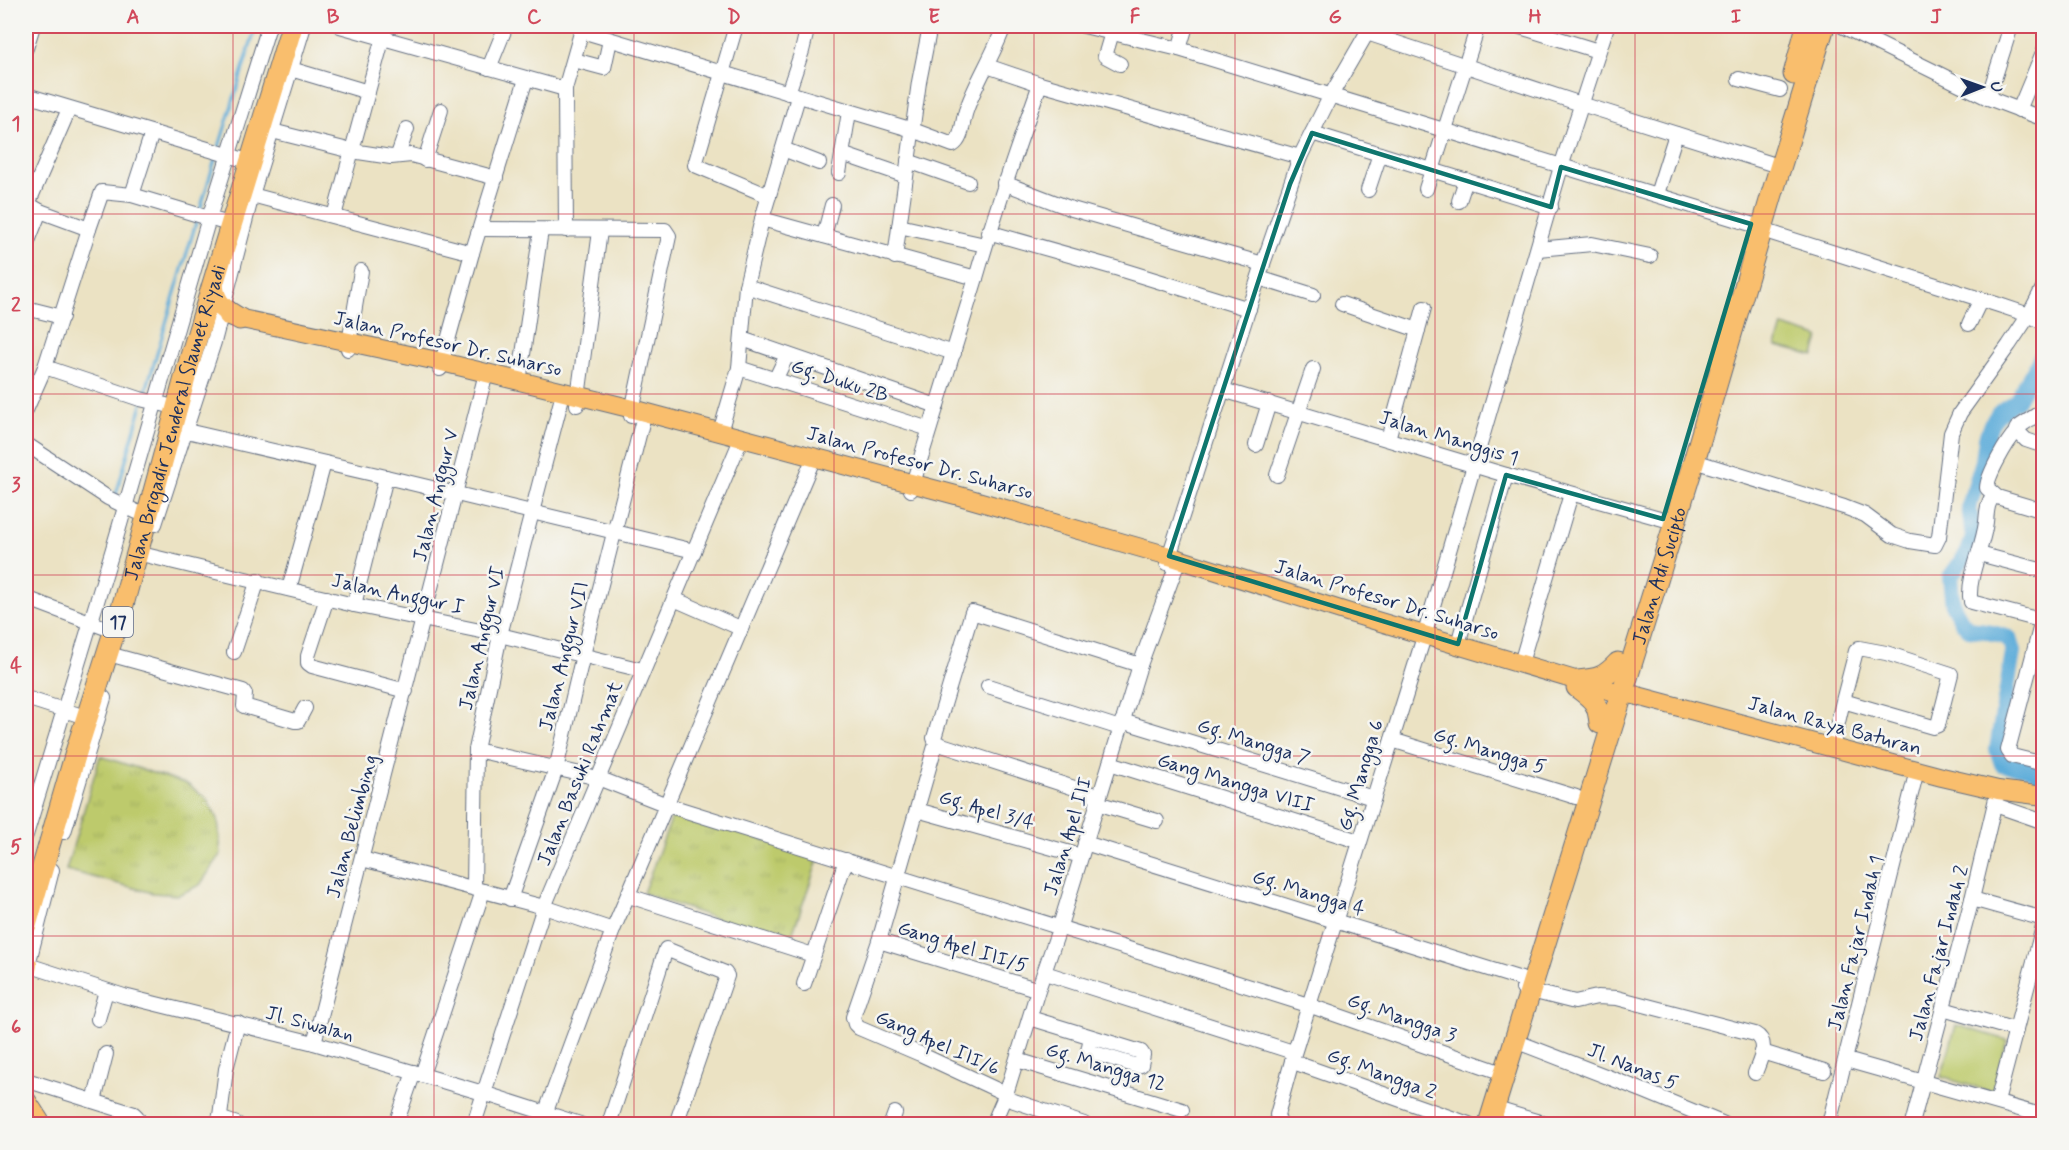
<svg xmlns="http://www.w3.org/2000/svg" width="2069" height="1150" font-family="Mynerve,sans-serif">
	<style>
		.grass { fill: url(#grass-tufts); stroke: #6c7c65; stroke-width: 1.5 }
		.garden { fill: #bdca6c; stroke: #6c7c65; stroke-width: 1.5 }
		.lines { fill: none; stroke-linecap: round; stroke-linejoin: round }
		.stream { stroke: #60aeda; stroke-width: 3 }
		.river { stroke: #60aeda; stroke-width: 16 }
		.minor-casing { stroke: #646e81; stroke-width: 16 }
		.major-casing { stroke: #646e81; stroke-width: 20 }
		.highway-casing { stroke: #646e81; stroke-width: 23 }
		.minor { stroke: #fff; stroke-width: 14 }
		.major { stroke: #f9be6d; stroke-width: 18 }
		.highway { stroke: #f9be6d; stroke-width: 21 }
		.marked { fill: none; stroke: #0f766e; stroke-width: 4.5; stroke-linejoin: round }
		.grid { fill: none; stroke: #d1495b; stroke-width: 1.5; stroke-opacity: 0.55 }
		.labels { text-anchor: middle; stroke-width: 5; stroke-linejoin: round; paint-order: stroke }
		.shield { fill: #f6f6f2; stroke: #5d6b8a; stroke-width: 1.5 }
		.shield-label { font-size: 18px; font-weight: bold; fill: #1b2f5e }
		.street-label { font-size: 20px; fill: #1b2f5e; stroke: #f6f6f2 }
		.neatline { fill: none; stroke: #d1495b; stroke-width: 2 }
		.grid-label { font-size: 20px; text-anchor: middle; font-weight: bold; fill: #d1495b }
	</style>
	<defs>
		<pattern id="grass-tufts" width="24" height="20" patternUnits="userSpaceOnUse" patternTransform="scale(1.5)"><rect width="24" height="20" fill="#bdca6c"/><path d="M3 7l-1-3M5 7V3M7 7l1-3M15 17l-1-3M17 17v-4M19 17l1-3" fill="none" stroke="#a2ae60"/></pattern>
	</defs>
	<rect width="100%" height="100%" fill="#f6f6f2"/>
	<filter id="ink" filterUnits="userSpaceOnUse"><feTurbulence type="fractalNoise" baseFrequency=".0167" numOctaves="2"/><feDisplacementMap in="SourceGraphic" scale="12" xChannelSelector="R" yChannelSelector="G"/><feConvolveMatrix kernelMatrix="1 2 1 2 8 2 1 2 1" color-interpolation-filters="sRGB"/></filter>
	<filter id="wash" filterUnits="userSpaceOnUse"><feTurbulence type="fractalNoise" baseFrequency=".008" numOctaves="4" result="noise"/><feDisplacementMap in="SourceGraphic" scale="24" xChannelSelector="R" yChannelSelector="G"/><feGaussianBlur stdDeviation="1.35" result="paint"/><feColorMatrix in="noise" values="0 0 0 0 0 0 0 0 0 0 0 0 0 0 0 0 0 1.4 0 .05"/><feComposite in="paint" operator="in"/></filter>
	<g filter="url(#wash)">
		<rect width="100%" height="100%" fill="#ebe2c3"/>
		<g class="grass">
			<path d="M100,756L187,784L207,799L218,819L221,854L200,885L178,895L153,893L66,870Z"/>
			<path d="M674,812L819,857L789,944L643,893Z"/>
		</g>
		<g class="garden">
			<path d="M1782,326L1819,337L1814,356L1776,346Z"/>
			<path d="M1956,1025L2007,1040L1992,1092L1941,1077Z"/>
		</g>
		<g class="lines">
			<g class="stream">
				<path d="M219,147L256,26"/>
				<path d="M200,210L216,156"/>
				<path d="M144,397L197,219"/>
				<path d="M115,498L142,404"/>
			</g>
			<path class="river" d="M2044,352L2017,400L1998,414L1991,424L1986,438L1983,461L1969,506L1973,537L1968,552L1950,577L1953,606L1962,622L1969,629L1986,631L2009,638L2013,652L1997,749L2002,764C2020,767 2037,765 2044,784"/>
		</g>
	</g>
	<g filter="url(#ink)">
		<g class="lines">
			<g class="minor-casing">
				<g id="minor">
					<path d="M340,26L565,89"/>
					<path d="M736,26L695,165L769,196"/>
					<path d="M1084,26L1179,49L1751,224"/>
					<path d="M1114,26L1105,56L1120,64"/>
					<path d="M1517,26L1598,51"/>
					<path d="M1842,26L1988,98L2044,119"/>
					<path d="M582,31L913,130L953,145C963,139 962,122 966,111C976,81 994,55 1004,26"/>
					<path d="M1367,33L1581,104L1769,163"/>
					<path d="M26,48L33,26"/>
					<path d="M1179,49L1186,26"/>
					<path d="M574,60L604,68L610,40"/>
					<path d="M987,66L1040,84"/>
					<path d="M284,67L368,92"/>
					<path d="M489,68L506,26"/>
					<path d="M1739,79L1780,90"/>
					<path d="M788,93L802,51L808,26"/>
					<path d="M26,95L241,159"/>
					<path d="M1988,98L2011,26"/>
					<path d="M2019,110L2044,50"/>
					<path d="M264,129L352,151L391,157L411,155L496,178"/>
					<path d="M1312,133L1551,207"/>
					<path d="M783,149L819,163"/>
					<path d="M842,154L906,176"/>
					<path d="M398,155L407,129"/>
					<path d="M425,160L441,110"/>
					<path d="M908,161L968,182"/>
					<path d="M839,173L849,112"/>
					<path d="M1004,183L1072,209L1263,264"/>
					<path d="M1426,189L1478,26"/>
					<path d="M1368,190L1380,154"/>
					<path d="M244,193L472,253"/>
					<path d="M1657,194L1676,134"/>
					<path d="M132,195L222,222"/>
					<path d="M1459,201L1466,180"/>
					<path d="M26,203L28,204L69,109"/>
					<path d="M28,204L40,211L89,229L102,192L132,195L152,133"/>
					<path d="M334,216L386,26"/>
					<path d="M762,219L798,97"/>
					<path d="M899,226L985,245"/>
					<path d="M480,229L665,230L669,236L631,416"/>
					<path d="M566,230L565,89L583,26"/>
					<path d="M1762,230L1999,305L2029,315L2044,323"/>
					<path d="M988,232L1119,269L1249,309"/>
					<path d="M824,236L832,205"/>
					<path d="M26,246L40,211"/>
					<path d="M1538,249L1592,244L1650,256"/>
					<path d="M895,257L919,82L930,26"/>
					<path d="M976,278C995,212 1017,148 1040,84L1300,157"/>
					<path d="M1259,278L1313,295"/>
					<path d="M746,286L954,353"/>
					<path d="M1342,304L1418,330"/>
					<path d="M26,308L62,317"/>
					<path d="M1969,324L1981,299"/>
					<path d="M742,339L937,406"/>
					<path d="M348,349L361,271"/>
					<path d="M45,367L89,229"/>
					<path d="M739,368L929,429"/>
					<path d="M440,369L472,253L526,79"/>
					<path d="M775,380L787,355"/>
					<path d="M519,382L541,230"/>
					<path d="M1223,390L1506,475L1663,519"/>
					<path d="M577,405L600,231"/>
					<path d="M26,410L45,367L140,399L166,405"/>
					<path d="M2044,410L2017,428L2016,430L2026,440L2044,446"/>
					<path d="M178,429L386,477L694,551"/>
					<path d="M720,432L739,368L746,286L762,219L976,278L911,490"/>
					<path d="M2016,432C2007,441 1987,476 1987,488L1997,497L2044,511"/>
					<path d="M1388,439L1424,308"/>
					<path d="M26,444L108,498L137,512"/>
					<path d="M1256,445L1269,403"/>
					<path d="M1694,461L1844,507L1865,515L1892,535L1910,541L1935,545L1939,537L1951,433L1960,413L2009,345L2029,315L2044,286"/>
					<path d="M1277,475L1313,369"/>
					<path d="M155,524L214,342L252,195L304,26"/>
					<path d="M137,553L354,605L500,635L642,670"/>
					<path d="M1979,554L2044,571"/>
					<path d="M1167,563L1263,264L1300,157L1331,95L1371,26"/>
					<path d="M289,589L324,463"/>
					<path d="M1970,597C1969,573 1983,547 1986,522C1987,512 1987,502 1994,495"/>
					<path d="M26,598L103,627"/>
					<path d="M327,598L308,656V663L312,666L406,691"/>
					<path d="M674,599L740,628"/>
					<path d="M1971,602L2044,621"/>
					<path d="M354,605L386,477"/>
					<path d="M26,615L30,600"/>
					<path d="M2042,621L2008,750L2012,756L2044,764"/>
					<path d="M1458,644L1506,475"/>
					<path d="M234,652L258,580"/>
					<path d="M116,656L243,691L245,694L244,706L295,721H298L305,708"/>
					<path d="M1521,663L1571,494"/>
					<path d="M988,686L1120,728"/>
					<path d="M26,698L76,714"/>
					<path d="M1122,721L1373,798"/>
					<path d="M1392,740L1576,797"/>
					<path d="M936,743L1099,796"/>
					<path d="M1832,748L1843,701L1933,727L1938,725L1951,674L1886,653L1859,648L1856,651L1843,701"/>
					<path d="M476,750L598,778L667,805L1308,1005L1494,1070"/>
					<path d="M1110,763L1352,839"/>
					<path d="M1097,803L1157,821"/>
					<path d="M1995,805L2044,822"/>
					<path d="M917,810L1081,856"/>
					<path d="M64,832L104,698"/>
					<path d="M26,835L112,552L209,218L269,26"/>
					<path d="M1085,843L1521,979"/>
					<path d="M362,859L544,907L613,930"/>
					<path d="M52,870L28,965L124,996L314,1043L483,1093L580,1124"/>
					<path d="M474,888L476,750L500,635L561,401"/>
					<path d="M629,896L813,955"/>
					<path d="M510,899L556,769L583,655L643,419"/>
					<path d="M1972,899L2044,919"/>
					<path d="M879,941L1036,989"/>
					<path d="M1045,973L1293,1052"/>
					<path d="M804,984L846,860"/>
					<path d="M1523,989L1575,1002L1597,997L1617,998L1755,1034C1770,1042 1760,1060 1755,1073"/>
					<path d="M1943,1009L2016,1030"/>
					<path d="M1030,1018L1141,1052L1143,1055L1141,1065L1137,1066L1088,1051L1091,1037"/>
					<path d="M98,1019L106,991"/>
					<path d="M1515,1041L1644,1091L1724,1124"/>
					<path d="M314,1043L484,381"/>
					<path d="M1762,1052L1824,1071"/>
					<path d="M1017,1060L1182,1110"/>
					<path d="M1846,1060L2044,1116"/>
					<path d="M422,1075L483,891"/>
					<path d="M26,1080L134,1114L137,1117V1124"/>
					<path d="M1006,1094L920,1054L859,1028L855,1024L853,1017L879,941L936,743L934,738L972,612L1140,665"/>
					<path d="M1005,1098L1084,1124"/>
					<path d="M94,1101L106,1054"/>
					<path d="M1997,1102L2044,923"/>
					<path d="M1493,1108L1546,1124"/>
					<path d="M545,1114L613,930L812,462"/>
					<path d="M219,1118L237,1124"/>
					<path d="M219,1124L226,1069L238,1023"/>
					<path d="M396,1124L414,1072"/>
					<path d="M474,1124L544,907L739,444"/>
					<path d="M609,1124L666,949L725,973L727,976L676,1124"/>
					<path d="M891,1124L895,1113"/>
					<path d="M993,1124L1006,1094L1038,990L1059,929L1140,665L1179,559"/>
					<path d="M1280,1124L1277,1115L1292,1061"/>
					<path d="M1469,1124L1293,1062L1292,1060L1423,640L1561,167L1607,26"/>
					<path d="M1829,1124L1917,770"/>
					<path d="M1912,1124L1972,899L1998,790"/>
				</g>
			</g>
			<g class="major-casing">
				<g id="major">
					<path d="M228,316L442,362L633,409L967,498L1169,556L1350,613L1622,694L1634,695L1942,777L1998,790L2044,796"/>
					<path d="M26,877H29"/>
					<path d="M26,964L28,965L26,975"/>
				</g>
			</g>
			<g class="highway-casing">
				<g id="highway">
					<path d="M1794,74L1807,26"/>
					<path d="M213,285C215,304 224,310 240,319"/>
					<path d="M1578,681C1598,679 1604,678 1618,663"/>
					<path d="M1577,687C1593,699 1598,702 1600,723"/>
					<path id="s1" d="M26,925L77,749L124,601L191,356L292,26"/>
					<path d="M26,1102L40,1124"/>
					<path id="s2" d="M1489,1124L1694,461L1772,194L1824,26"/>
				</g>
			</g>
			<use href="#minor" class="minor"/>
			<use href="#major" class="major"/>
			<use href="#highway" class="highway"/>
		</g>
	</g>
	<path class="marked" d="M1312,133L1551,207L1561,167L1751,224L1663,519L1506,475L1458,644L1169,556L1290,184Z"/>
	<path class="grid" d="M233,26V1124M434,26V1124M634,26V1124M834,26V1124M1034,26V1124M1235,26V1124M1435,26V1124M1635,26V1124M1836,26V1124M26,214H2044M26,394H2044M26,575H2044M26,756H2044M26,936H2044"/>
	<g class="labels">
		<rect class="shield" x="103" y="607" width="30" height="30" rx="4.5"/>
		<g class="shield-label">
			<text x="118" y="628">17</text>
		</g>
		<g class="street-label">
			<text transform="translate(448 343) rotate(13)" y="7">Jalan Profesor Dr. Suharso</text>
			<text transform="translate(840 380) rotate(18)" y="7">Gg. Duku 2B</text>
			<text dy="7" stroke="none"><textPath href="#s1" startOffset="524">Jalan Brigadir Jenderal Slamet Riyadi</textPath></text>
			<text transform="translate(1449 437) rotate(17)" y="7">Jalan Manggis 1</text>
			<text transform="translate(920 462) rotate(15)" y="7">Jalan Profesor Dr. Suharso</text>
			<text transform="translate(435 495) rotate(-76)" y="7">Jalan Anggur V</text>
			<text dy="7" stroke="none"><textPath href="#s2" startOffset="574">Jalan Adi Sucipto</textPath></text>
			<text transform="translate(398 593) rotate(12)" y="7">Jalan Anggur I</text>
			<text transform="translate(1387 599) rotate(17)" y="7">Jalan Profesor Dr. Suharso</text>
			<text transform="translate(481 638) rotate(-77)" y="7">Jalan Anggur VI</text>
			<text transform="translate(563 656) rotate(-76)" y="7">Jalan Anggur VII</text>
			<text transform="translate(1835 725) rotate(15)" y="7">Jalan Raya Baturan</text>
			<text transform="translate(1254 741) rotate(17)" y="7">Gg. Mangga 7</text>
			<text transform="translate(1490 750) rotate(17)" y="7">Gg. Mangga 5</text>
			<text transform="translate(579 773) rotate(-68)" y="7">Jalan Basuki Rahmat</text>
			<text transform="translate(1360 775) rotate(-73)" y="7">Gg. Mangga 6</text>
			<text transform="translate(1236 782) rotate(17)" y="7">Gang Mangga VIII</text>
			<text transform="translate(987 809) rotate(16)" y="7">Gg. Apel 3/4</text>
			<text transform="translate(351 826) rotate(-75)" y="7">Jalan Belimbing</text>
			<text transform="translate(1067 836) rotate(-73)" y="7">Jalan Apel III</text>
			<text transform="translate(1309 892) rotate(17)" y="7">Gg. Mangga 4</text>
			<text transform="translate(1855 943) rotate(-76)" y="7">Jalan Fajar Indah 1</text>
			<text transform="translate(963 946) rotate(17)" y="7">Gang Apel III/5</text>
			<text transform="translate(1938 953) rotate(-75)" y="7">Jalan Fajar Indah 2</text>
			<text transform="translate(1402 1017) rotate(19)" y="7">Gg. Mangga 3</text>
			<text transform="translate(310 1023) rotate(15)" y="7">Jl. Siwalan</text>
			<text transform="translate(938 1042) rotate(24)" y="7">Gang Apel III/6</text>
			<text transform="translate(1106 1066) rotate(17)" y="7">Gg. Mangga 12</text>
			<text transform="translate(1633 1066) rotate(22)" y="7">Jl. Nanas 5</text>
			<text transform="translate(1382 1073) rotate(20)" y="7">Gg. Mangga 2</text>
		</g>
	</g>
	<rect width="2069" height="1150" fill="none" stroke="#f6f6f2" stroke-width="66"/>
	<g transform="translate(1982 87) rotate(89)" stroke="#f6f6f2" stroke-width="4.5" paint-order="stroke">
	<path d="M0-4.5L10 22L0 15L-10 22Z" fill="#1b2f5e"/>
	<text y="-9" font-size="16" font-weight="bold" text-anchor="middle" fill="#1b2f5e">U</text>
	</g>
	<rect x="33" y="33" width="2003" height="1084" class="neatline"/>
	<g class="grid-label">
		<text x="133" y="23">A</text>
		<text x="333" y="23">B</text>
		<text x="534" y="23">C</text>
		<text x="734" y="23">D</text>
		<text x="934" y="23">E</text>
		<text x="1135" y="23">F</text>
		<text x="1335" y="23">G</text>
		<text x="1535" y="23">H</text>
		<text x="1736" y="23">I</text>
		<text x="1936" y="23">J</text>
		<text x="16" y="130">1</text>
		<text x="16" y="311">2</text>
		<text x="16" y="491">3</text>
		<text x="16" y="672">4</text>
		<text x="16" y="853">5</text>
		<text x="16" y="1033">6</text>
	</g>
</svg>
